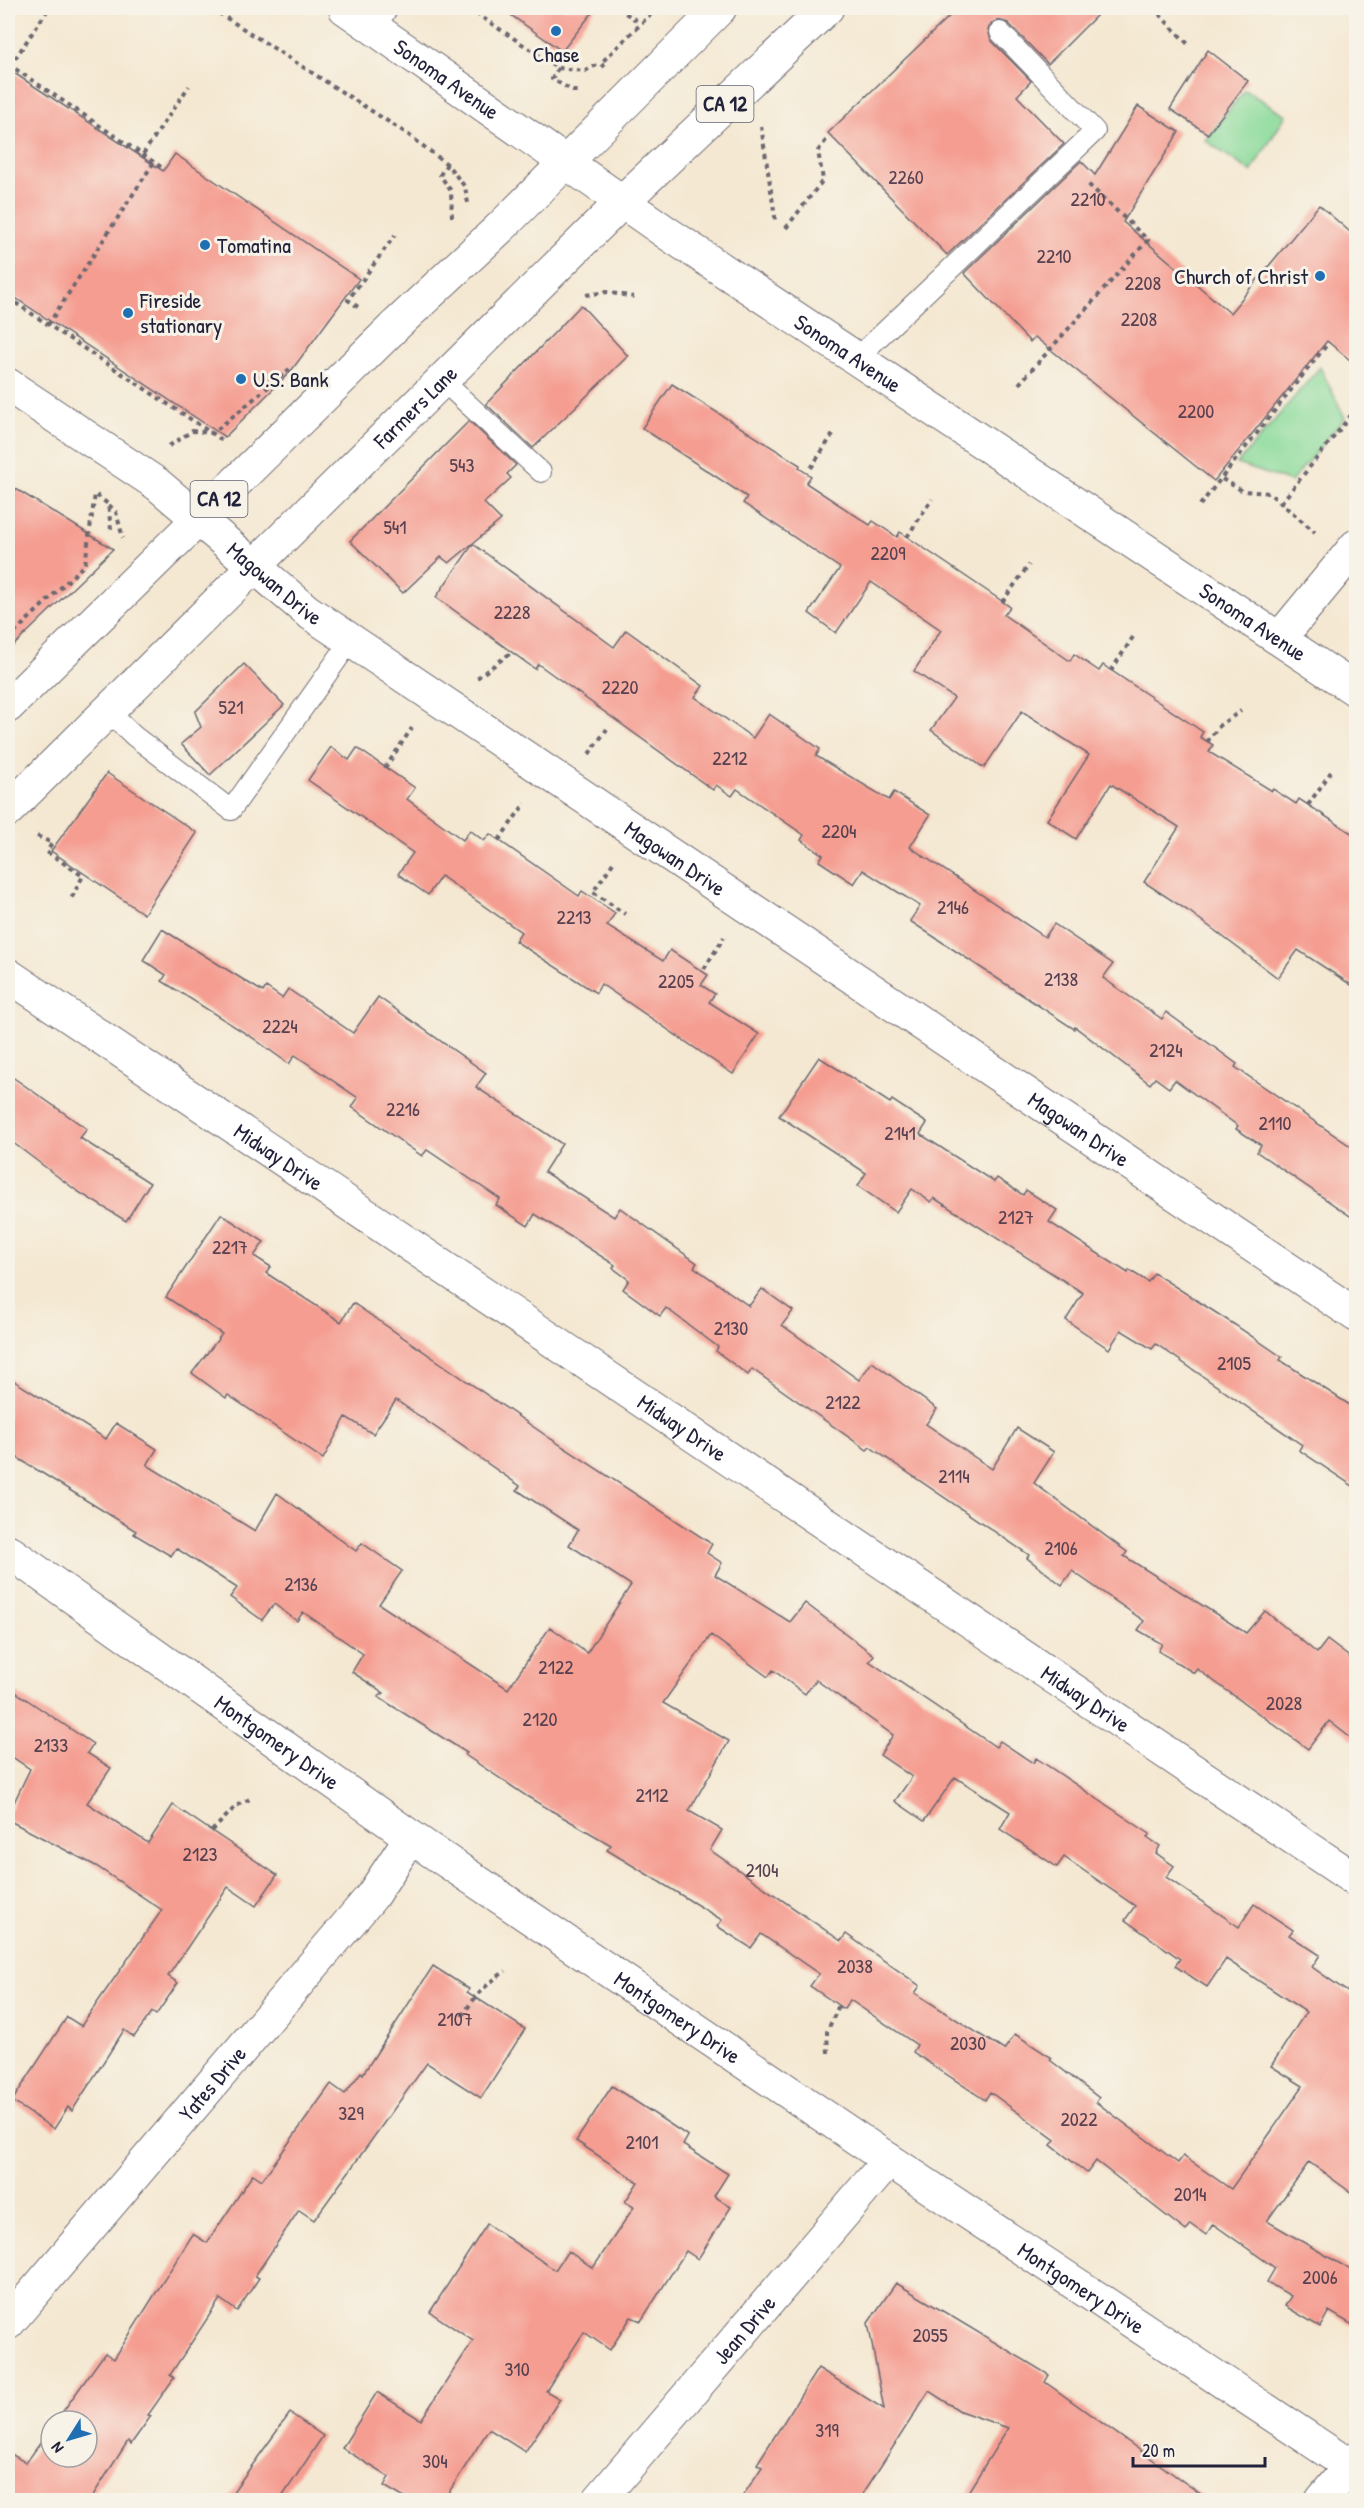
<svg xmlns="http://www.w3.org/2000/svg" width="1364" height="2508" font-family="'Patrick Hand',sans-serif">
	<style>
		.green { fill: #89da9a; stroke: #567e6a; stroke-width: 1.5 }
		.building { fill: #f59d91; fill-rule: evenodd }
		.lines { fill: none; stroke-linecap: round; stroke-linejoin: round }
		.lane-casing { stroke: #6c6770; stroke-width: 22 }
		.street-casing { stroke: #6c6770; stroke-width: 35 }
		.secondary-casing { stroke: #6c6770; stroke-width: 35 }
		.primary-casing { stroke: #6c6770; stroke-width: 35 }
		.path { stroke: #6c6770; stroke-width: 4; stroke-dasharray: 4.5 4.5; stroke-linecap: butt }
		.lane { stroke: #fff; stroke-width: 20 }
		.street { stroke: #fff; stroke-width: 33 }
		.secondary { stroke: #fff; stroke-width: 33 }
		.primary { stroke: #fff; stroke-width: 33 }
		.poi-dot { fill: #1f6fb2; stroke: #f7f3e8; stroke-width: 2 }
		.labels { text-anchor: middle; stroke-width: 6; stroke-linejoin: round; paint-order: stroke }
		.number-label { font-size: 20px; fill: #574150 }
		.shield { fill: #f7f3e8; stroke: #62616f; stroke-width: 1.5 }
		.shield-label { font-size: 21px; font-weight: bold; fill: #22223b }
		.poi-label { font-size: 22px; fill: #22223b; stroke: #f7f3e8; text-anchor: start }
		.street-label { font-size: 22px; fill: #22223b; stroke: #f7f3e8 }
	</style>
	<rect width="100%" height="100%" fill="#f7f3e8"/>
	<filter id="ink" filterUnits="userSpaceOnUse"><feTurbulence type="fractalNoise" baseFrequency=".0167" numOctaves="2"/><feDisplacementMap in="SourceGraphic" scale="12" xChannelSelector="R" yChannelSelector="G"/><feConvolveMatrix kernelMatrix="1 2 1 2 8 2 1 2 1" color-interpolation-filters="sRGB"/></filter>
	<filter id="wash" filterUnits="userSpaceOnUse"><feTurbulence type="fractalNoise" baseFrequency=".008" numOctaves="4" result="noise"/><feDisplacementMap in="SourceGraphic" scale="24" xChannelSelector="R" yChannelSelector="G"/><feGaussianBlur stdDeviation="1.35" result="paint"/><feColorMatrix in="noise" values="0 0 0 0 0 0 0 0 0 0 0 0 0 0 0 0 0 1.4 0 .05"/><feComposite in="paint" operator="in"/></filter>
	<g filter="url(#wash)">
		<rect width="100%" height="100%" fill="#f4e8d2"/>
		<g class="green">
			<path d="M1245,90L1286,115L1251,172L1205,140Z"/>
			<path d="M1320,367L1345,418L1291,482L1237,464Z"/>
		</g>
		<g id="blocks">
			<g class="building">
				<path d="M501,8H596L562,51Z"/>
				<path d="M958,8H1104L1048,64L1008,23L998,20L991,24L988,29L991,40L1031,81L1017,96L1064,144L947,255L828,133Z"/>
				<path d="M1208,50L1248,81L1208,134L1170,109Z"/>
				<path d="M8,69L163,171L175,154L359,279L291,371L225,437L8,293Z"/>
				<path d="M1138,106L1179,132L1123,222L1230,313L1319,205L1356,237V365L1327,341L1214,481L1035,337L1030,342L964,273L1081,161L1095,175Z"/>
				<path d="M581,305L628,356L533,448L486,404Z"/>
				<path d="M672,384L800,465L799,468L811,476L806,483L870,525L873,521L897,537L900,532L996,597L1010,607L1004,615L1070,661L1074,654L1099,671L1103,665L1203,732L1200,737L1213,745L1209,752L1272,791L1273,789L1296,804L1299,799L1356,836V988L1298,950L1278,978L1190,912L1144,882L1179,827L1111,784L1076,839L1047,820L1089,755L1022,711L984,768L931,730L954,698L914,671L941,630L871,582L836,633L809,613L840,568L743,503L747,497L642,428Z"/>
				<path d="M469,421L516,465L507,474L511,478L484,503L501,520L449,563L441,557L403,593L350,541Z"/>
				<path d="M8,484L113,549L8,651Z"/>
				<path d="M473,544L614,647L626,630L703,686L695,697L753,738L769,714L820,749L816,756L889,800L894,792L930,815L910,847L1045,937L1054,924L1113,964L1103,978L1162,1019L1166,1012L1237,1064L1235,1067L1356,1150V1220L1257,1152L1261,1145L1236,1129L1238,1126L1175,1080L1169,1088L1155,1078L1150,1084L1075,1027L1074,1029L910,921L920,906L863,870L854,884L819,861L823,855L801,840L804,835L737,789L732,796L716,785L713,790L538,664L535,669L436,597Z"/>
				<path d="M244,664L284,705L210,775L181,744L201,727L195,712Z"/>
				<path d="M331,747L349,760L357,748L415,788L407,799L463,840L470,830L484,841L490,834L579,896L582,891L615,913L607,926L663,961L670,950L708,975L701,985L715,994L709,1002L759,1034L733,1074L601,984L596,993L515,941L521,932L441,876L428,895L398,874L413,853L308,780Z"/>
				<path d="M107,773L197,833L144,914L51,851Z"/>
				<path d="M162,929L263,992L266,987L282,998L288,989L353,1033L378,997L486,1073L476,1087L562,1144L544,1172L614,1217L620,1208L697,1263L694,1267L749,1306L762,1289L793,1311L782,1325L859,1380L872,1362L937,1409L926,1424L992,1469L1017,1428L1054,1452L1034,1483L1127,1552L1124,1556L1246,1633L1265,1611L1317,1653L1327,1640L1356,1662V1742L1329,1721L1308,1749L1197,1669L1194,1673L1158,1651L1162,1644L1138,1630L1144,1621L1072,1571L1062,1585L1027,1558L1029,1555L870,1447L867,1450L752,1369L748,1375L716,1351L718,1347L666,1308L660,1316L623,1289L629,1280L613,1268L615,1265L535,1214L528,1226L496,1205L500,1199L427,1150L422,1156L352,1107L358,1098L295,1055L289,1064L253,1038L162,981L166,975L143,960Z"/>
				<path d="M819,1057L890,1103L892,1100L927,1123L920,1134L994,1182L997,1178L1023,1195L1026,1190L1057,1210L1049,1222L1128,1273L1129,1270L1148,1282L1154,1273L1235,1325L1282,1357L1280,1360L1356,1409V1488L1299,1450L1302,1445L1156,1344L1152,1349L1121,1330L1109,1349L1066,1320L1083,1293L934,1198L931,1202L912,1189L896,1212L858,1186L866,1173L779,1116Z"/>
				<path d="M8,1074L87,1129L80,1138L150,1183L126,1221L77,1191L8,1139Z"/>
				<path d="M221,1214L264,1242L254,1256L271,1267L266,1273L341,1322L353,1303L551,1439L712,1544L707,1553L722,1563L715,1575L790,1622L805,1603L874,1655L869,1661L996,1747L1000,1741L1033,1763L1036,1758L1150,1834L1147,1837L1160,1846L1156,1853L1174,1866L1166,1877L1239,1927L1254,1904L1293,1930L1289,1935L1320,1955L1312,1967L1356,1998V2196L1309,2162L1267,2221L1356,2273V2327L1329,2311L1320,2327L1285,2306L1291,2296L1267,2282L1275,2268L1213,2224L1206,2235L1191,2224L1186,2231L1096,2161L1087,2173L1051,2145L1055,2140L990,2092L985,2100L913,2052L917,2045L850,2000L844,2009L810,1986L819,1974L761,1934L751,1948L717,1926L722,1920L607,1850L611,1845L528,1797L465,1755L467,1753L378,1697L384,1693L352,1672L363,1654L303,1612L297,1621L274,1604L262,1620L230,1597L237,1588L176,1548L171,1556L134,1534L136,1531L8,1452V1377L106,1439L116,1423L157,1449L147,1465L255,1531L277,1493L356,1551L362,1543L402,1571L379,1604L508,1689L550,1627L587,1653L631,1585L569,1545L578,1530L517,1490L520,1486L396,1400L373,1434L346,1417L323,1459L228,1395L226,1398L192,1373L222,1334L166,1297ZM711,1635L768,1677L773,1670L805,1694L816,1680L893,1735L880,1755L912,1777L895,1801L924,1821L955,1777L1010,1812L1000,1829L1057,1867L1064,1857L1135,1906L1125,1920L1180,1959L1175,1966L1207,1987L1226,1959L1306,2012L1271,2066L1303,2086L1231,2189L1183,2156L1178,2163L1096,2102L1099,2098L1050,2060L1052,2058L1015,2034L1004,2050L915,1993L920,1986L846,1934L841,1941L710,1850L722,1830L689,1811L729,1741L663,1703Z"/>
				<path d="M8,1687L93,1744L87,1753L111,1768L87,1803L148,1843L173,1805L277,1875L256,1906L228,1887L168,1976L178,1983L156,2015L152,2012L134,2037L124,2030L72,2111L68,2107L54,2129L12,2101L67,2017L81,2026L162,1910L96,1866L8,1820V1815L30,1769L8,1754Z"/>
				<path d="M433,1966L469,1989L467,1992L525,2029L481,2098L427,2063L314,2220L299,2210L255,2276L259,2278L237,2311L220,2299L170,2375L174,2378L148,2415L151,2416L131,2444L128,2441L90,2500H8V2452L26,2463L51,2428V2457H87V2421H56L105,2353L114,2359L193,2234L207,2243L253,2174L262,2180L331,2084L345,2094L361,2072L363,2074Z"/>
				<path d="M612,2086L688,2136L683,2145L728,2174L714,2196L731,2207L698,2259L686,2251L641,2321L631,2317L610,2350L584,2332L546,2391L560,2399L525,2452L489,2429L444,2500H408L384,2486L389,2477L342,2448L377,2392L421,2420L473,2341L430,2312L487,2224L555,2270L568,2251L593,2268L634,2207L625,2202L638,2182L576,2141Z"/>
				<path d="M896,2283L1049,2375L1045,2382L1209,2500H963L1008,2428L960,2411L929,2391L859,2500H740L762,2467L757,2464L818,2368L884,2409L868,2323Z"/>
				<path d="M290,2413L323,2436L280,2500H227Z"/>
			</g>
		</g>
	</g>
	<g filter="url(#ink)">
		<use href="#blocks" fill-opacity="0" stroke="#6c6770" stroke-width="1.5"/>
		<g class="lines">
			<g class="lane-casing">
				<g id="lane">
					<path d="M375,27L388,8"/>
					<path d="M856,359L1095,131L1000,32"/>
					<path d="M442,380L541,472"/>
					<path d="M109,712L134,736L231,810L351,640"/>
				</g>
			</g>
			<g class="street-casing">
				<g id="street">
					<path id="s1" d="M8,385L157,484L307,611L1356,1315"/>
					<path d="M1280,638L1356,546"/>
					<path id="s2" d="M8,975L1356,1880"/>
					<path id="s3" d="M8,2323L372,1896L411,1837"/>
					<path id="s4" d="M599,2500L889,2160"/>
					<path d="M1322,2500L1356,2459"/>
				</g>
			</g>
			<g class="secondary-casing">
				<g id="secondary">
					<path id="s5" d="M345,8L667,233L1356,690"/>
					<path id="s6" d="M8,1551L411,1837L889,2160L1356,2470"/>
				</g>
			</g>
			<g class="primary-casing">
				<g id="primary">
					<path d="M8,706L396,325L502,226L720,8"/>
					<path id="s7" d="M8,810L623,201L827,8"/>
				</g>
			</g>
			<g class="path">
				<path d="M211,8L406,133L447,164L465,187L468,203"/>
				<path d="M468,8L558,68L552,79L573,91H579"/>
				<path d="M618,8L640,23"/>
				<path d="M1153,8L1188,44"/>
				<path d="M8,64L161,167"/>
				<path d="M10,66L49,8"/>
				<path d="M605,67L601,63L657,8"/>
				<path d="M558,68L585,71L601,63"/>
				<path d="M761,126L776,223"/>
				<path d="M143,154L189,86"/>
				<path d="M447,164L440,175L451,191L452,217"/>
				<path d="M786,228L823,180L818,151L827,139"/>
				<path d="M586,295L606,292L634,297"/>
				<path d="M8,298L222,440"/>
				<path d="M358,307L348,300L395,235"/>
				<path d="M48,325L154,162"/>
				<path d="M1019,384L1148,240L1088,184"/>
				<path d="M169,446L192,431L213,433L292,367"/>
				<path d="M811,468L835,431"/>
				<path d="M1222,479L1243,491L1269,493L1315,532"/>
				<path d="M1281,503L1356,409"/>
				<path d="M109,505L116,512L123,538"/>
				<path d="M1200,505L1329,342"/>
				<path d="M907,537L932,499"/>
				<path d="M1002,602L1029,565"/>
				<path d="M8,639L85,564L95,494L108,504L111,529"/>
				<path d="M1111,671L1133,637"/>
				<path d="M477,678L512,652"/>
				<path d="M1207,742L1220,725L1241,711"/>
				<path d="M589,754L607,729"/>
				<path d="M385,768L412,728"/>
				<path d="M1308,805L1331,772"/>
				<path d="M37,836L52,843L47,852L83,876L71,899"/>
				<path d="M499,840L525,803"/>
				<path d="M613,863L593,892L625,914"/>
				<path d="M704,969L724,937"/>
				<path d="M212,1831L236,1806L250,1799"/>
				<path d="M462,2016C475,1996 487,1983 506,1971"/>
				<path d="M828,2053L827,2032L839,2005"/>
			</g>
			<use href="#lane" class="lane"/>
			<use href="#street" class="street"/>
			<use href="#secondary" class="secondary"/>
			<use href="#primary" class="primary"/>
		</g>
	</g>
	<g class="poi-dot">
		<circle cx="556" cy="31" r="6"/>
		<circle cx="205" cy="245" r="6"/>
		<circle cx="1320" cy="276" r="6"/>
		<circle cx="128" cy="313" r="6"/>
		<circle cx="241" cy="379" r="6"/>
	</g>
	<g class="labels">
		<g class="number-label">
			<text x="906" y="184">2260</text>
			<text x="1088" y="206">2210</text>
			<text x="1054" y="263">2210</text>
			<text x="1143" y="290">2208</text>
			<text x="1139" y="326">2208</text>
			<text x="1196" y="418">2200</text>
			<text x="462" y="472">543</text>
			<text x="395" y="534">541</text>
			<text x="888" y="560">2209</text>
			<text x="512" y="619">2228</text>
			<text x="620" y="694">2220</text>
			<text x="231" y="714">521</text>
			<text x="730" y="765">2212</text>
			<text x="839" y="838">2204</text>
			<text x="953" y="914">2146</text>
			<text x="574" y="924">2213</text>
			<text x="1061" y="986">2138</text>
			<text x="676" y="988">2205</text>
			<text x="280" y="1033">2224</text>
			<text x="1166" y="1057">2124</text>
			<text x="403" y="1116">2216</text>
			<text x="1275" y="1130">2110</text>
			<text x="900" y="1140">2141</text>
			<text x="1016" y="1224">2127</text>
			<text x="230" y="1254">2217</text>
			<text x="731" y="1335">2130</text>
			<text x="1234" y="1370">2105</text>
			<text x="843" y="1409">2122</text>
			<text x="954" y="1483">2114</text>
			<text x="1061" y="1555">2106</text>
			<text x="301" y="1591">2136</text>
			<text x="556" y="1674">2122</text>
			<text x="1284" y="1710">2028</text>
			<text x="540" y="1726">2120</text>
			<text x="51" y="1752">2133</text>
			<text x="652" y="1802">2112</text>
			<text x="200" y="1861">2123</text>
			<text x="762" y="1877">2104</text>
			<text x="855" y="1973">2038</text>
			<text x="455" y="2026">2107</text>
			<text x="968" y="2050">2030</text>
			<text x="351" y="2120">329</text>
			<text x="1079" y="2126">2022</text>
			<text x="642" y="2149">2101</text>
			<text x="1190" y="2201">2014</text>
			<text x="1320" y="2284">2006</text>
			<text x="930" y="2342">2055</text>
			<text x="517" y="2376">310</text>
			<text x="827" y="2437">319</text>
			<text x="435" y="2468">304</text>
		</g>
		<g class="shield">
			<rect x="696.5" y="86" width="57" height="36" rx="4.5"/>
			<rect x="190.5" y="481" width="57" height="36" rx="4.5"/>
		</g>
		<g class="shield-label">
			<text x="725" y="111">CA 12</text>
			<text x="219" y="506">CA 12</text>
		</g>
		<g class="poi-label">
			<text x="556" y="62" text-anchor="middle">Chase</text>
			<text x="217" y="253">Tomatina</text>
			<text x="1308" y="284" text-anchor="end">Church of Christ</text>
			<text x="140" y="308">Fireside<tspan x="140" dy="25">stationary</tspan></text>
			<text x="253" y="387">U.S. Bank</text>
		</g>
		<g class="street-label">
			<text dy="8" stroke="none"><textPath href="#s5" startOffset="124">Sonoma Avenue</textPath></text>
			<text dy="8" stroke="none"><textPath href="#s5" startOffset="610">Sonoma Avenue</textPath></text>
			<text dy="8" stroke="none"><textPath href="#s7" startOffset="573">Farmers Lane</textPath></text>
			<text dy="8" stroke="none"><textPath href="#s1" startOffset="333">Magowan Drive</textPath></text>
			<text dy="8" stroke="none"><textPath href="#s5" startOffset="1096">Sonoma Avenue</textPath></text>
			<text dy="8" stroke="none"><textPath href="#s1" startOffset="819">Magowan Drive</textPath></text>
			<text dy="8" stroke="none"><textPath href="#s1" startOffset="1305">Magowan Drive</textPath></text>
			<text dy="8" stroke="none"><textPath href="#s2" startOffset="326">Midway Drive</textPath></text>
			<text dy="8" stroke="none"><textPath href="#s2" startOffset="812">Midway Drive</textPath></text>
			<text dy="8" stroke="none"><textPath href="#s2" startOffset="1298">Midway Drive</textPath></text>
			<text dy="8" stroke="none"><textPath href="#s6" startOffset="330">Montgomery Drive</textPath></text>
			<text dy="8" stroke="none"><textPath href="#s6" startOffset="816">Montgomery Drive</textPath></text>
			<text dy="8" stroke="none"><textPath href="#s3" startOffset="315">Yates Drive</textPath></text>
			<text dy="8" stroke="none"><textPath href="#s6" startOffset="1302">Montgomery Drive</textPath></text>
			<text dy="8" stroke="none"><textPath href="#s4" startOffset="224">Jean Drive</textPath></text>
		</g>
	</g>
	<rect width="1364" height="2508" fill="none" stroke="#f7f3e8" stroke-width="30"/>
	<g transform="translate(69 2439) rotate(233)"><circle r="28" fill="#f7f3e8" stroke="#a29fa3" stroke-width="1.5"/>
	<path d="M0-4.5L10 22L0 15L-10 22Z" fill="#1f6fb2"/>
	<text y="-9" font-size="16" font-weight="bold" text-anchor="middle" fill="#22223b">N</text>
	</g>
	<path d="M1133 2457v9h132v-9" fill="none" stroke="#22223b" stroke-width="3"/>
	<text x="1142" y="2457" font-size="18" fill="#22223b" stroke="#f7f3e8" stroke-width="4.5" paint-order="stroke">20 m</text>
</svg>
